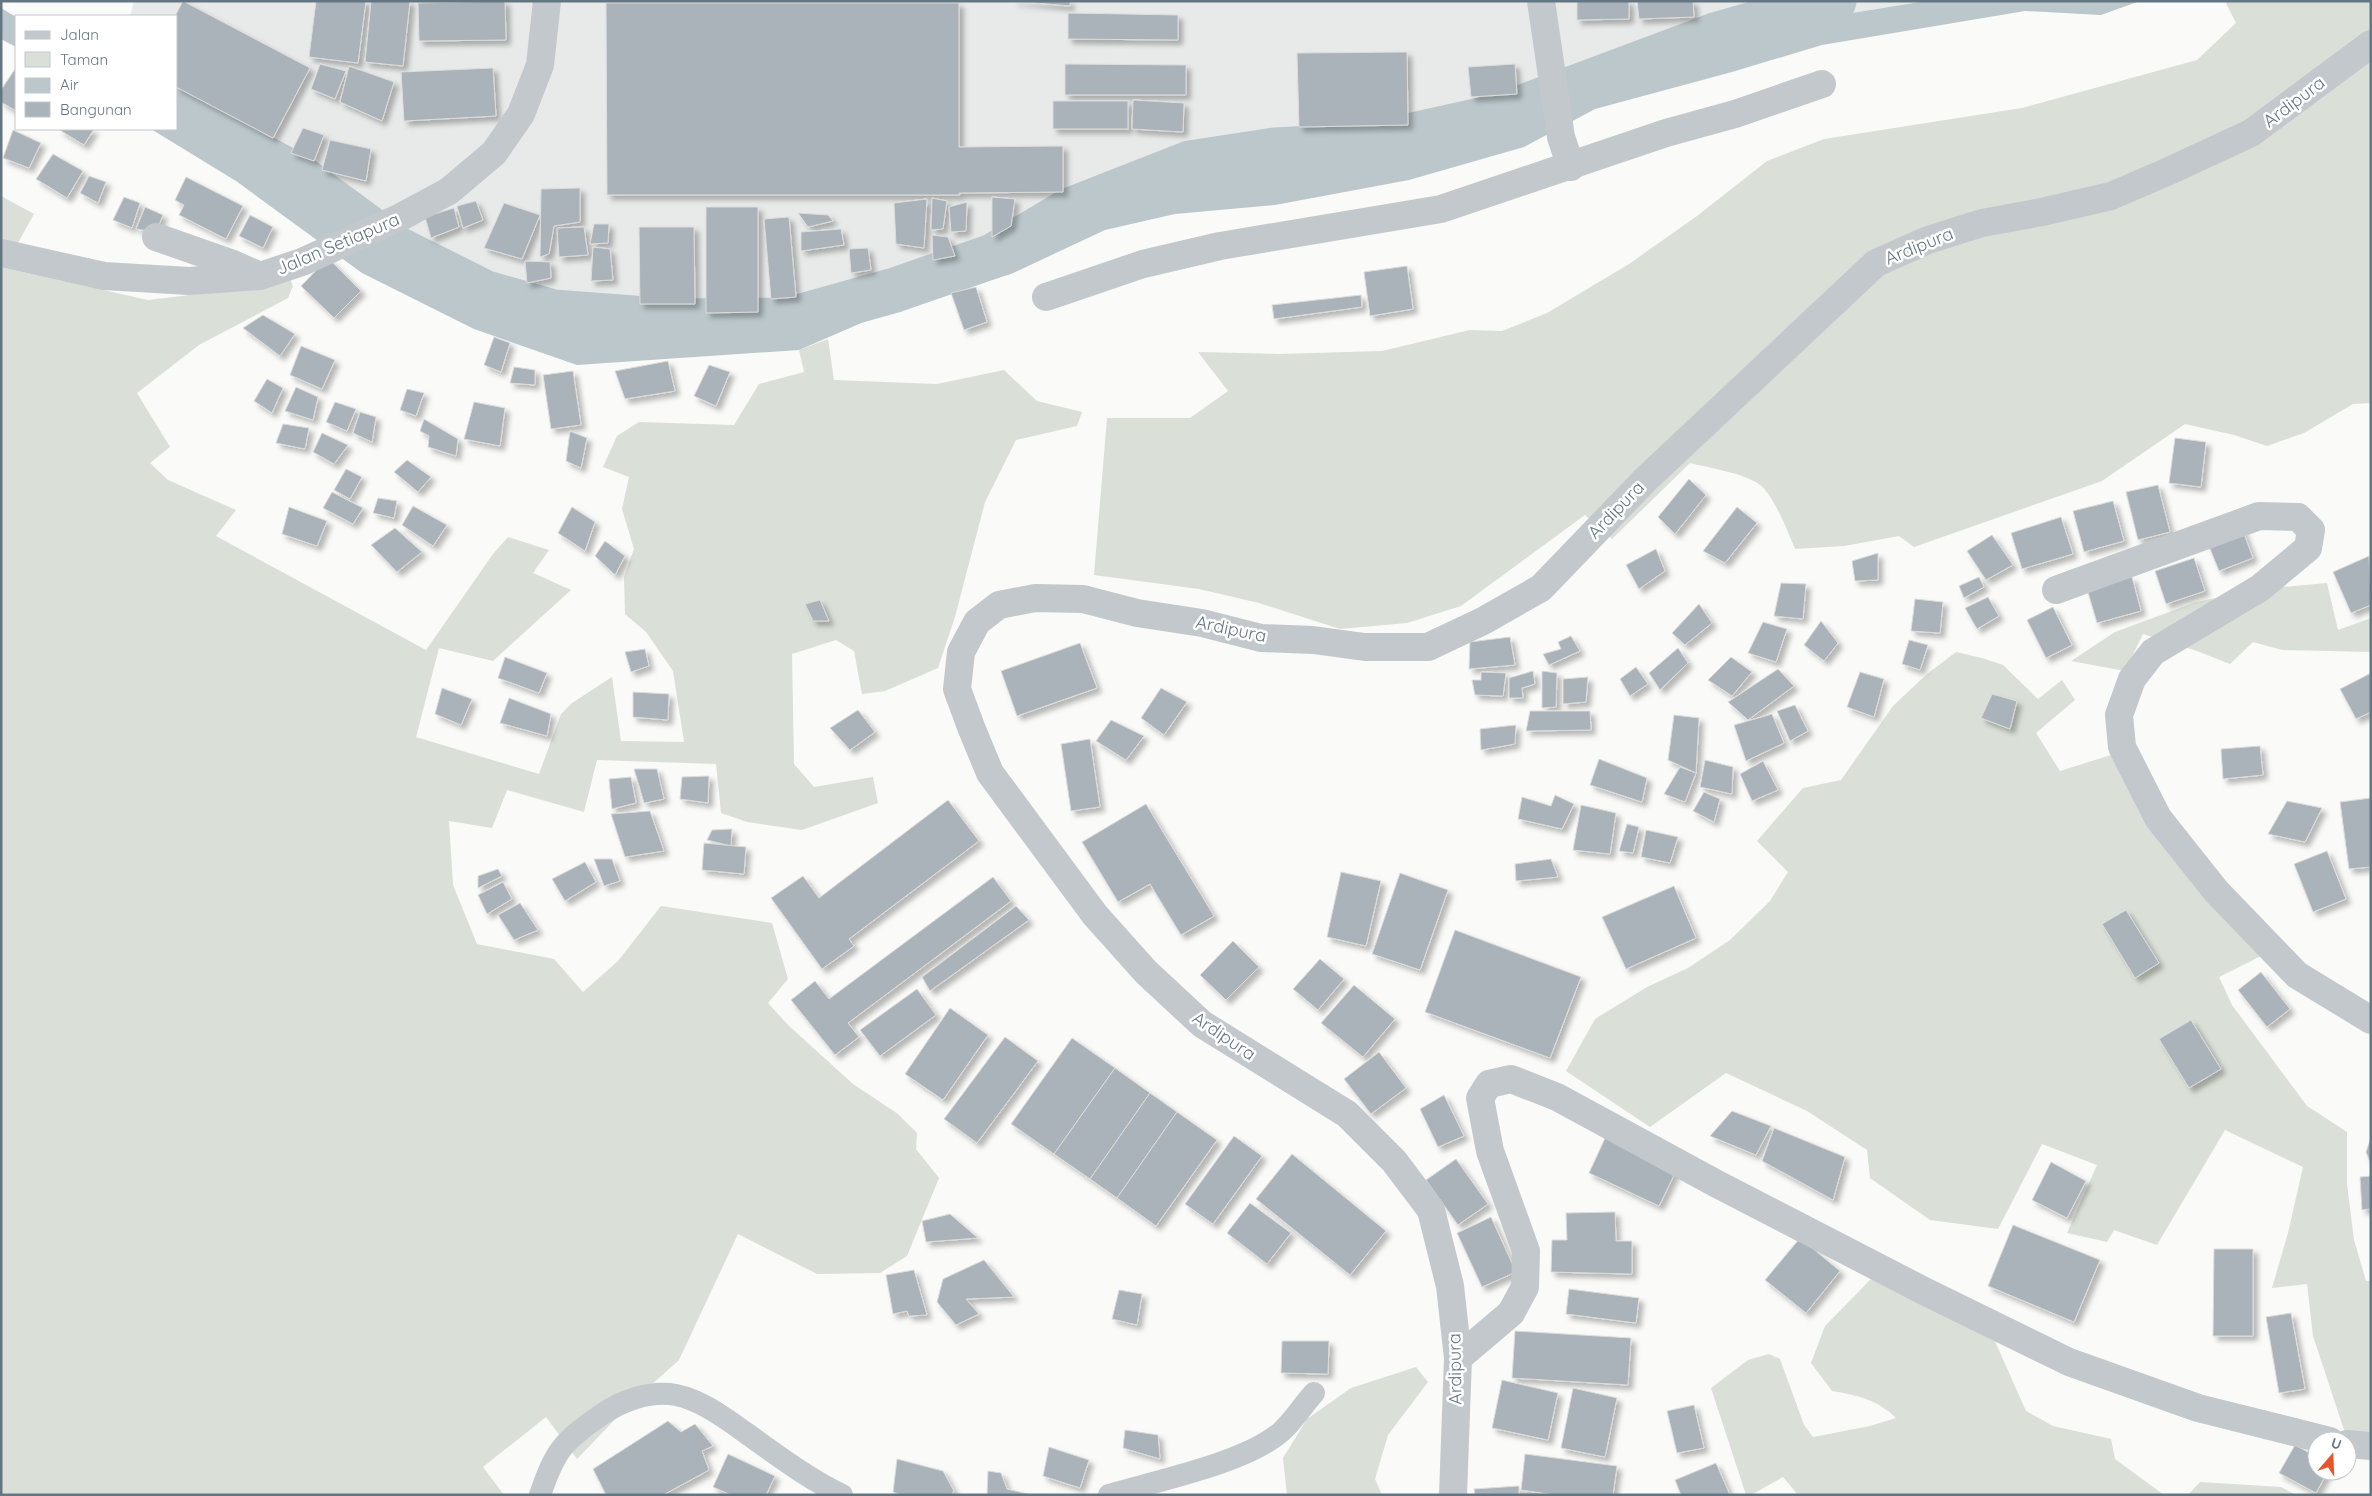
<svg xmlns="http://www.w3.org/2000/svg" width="2372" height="1496" font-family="Quicksand,sans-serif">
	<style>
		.built { fill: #e8e9e9 }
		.green { fill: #dadfd7 }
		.water { fill: #bbc7cb }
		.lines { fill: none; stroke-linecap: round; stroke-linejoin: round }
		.river { stroke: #bbc7cb; stroke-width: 45 }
		.building { fill: #aab3b9; stroke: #dcdcda; filter: url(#shadow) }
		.pedestrian { stroke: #c3c8cc; stroke-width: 22 }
		.minor { stroke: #c3c8cc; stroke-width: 28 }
		.tertiary { stroke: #c3c8cc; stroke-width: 28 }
		.labels { text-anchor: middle; stroke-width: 5; stroke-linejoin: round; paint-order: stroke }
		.street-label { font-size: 18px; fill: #657683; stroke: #fff }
	</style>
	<defs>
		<filter id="shadow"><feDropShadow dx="4.5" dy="4.5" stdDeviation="2.5" flood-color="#0004"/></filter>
	</defs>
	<rect width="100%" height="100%" fill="#fafaf8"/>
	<path class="built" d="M134,1H1926L1723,34L1468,132L1381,152L1094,209L1008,255L866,306L810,322L730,336L628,338L498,305L345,225L251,154L176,110V16H130Z"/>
	<g class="green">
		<path d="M2225,1H2371V403L2353,404L2304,433L2267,446L2234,435L2185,424L2102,481L1914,547L1899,536L1844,546L1795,549C1789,534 1773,494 1760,485C1744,473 1710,468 1690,463L1612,539L1585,515L1461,606L1407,623L1340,629L1259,603L1199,589L1094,575L1107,418H1190L1228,391L1198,352L1279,354L1382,351L1470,330L1502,331L1547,313L1629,264L1697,216L1767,161L1824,139L2022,108L2197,60L2236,23Z"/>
		<path d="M1,196L34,214L4,268L148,300L232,290L287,271L293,286L288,298L199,345L137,393L170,447L150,463L168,480L236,510L216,536L426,650L493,554L508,537L549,550L533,573L571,590L493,661L439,648L416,737L539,774L561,714L572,703L612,677L621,741L684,742L673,671L646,632L625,614L624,577L634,549L622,509L629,477L603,467L617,436L639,422L734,425L759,384L804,372L799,350L828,339L834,380L937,384L1004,370L1037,401L1082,412L1077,426L1016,440L985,502L955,617L938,668L885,691L862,694L854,651L836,640L792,654L794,764L814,787L873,777L878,803L802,830L747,822L721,813L716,764L597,760L584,812L507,790L492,828L449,821L453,885L477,944L554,959L583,992L618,961L661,906L772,923L788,979L768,1003L788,1025L853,1084L898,1114L917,1133L916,1149L939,1178L907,1256L880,1273L817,1274L738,1234L679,1360L630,1404L577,1459L546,1417L483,1467L504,1495H1Z"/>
		<path d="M2327,583L2338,630L2371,618V652L2282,650L2253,642L2230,664L2197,651L2143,634L2125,671L2071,661L2115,632L2196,602L2260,589Z"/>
		<path d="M1956,652L1982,658L2003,665L2038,699L2062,680L2075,700L2036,733L2060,771L2127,750L2263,955L2219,977L2232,1005L2307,1106L2347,1132V1184L2354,1240L2366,1281H2371V1442L2346,1436L2313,1336L2307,1284L2272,1288L2288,1233L2303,1167L2225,1130L2157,1245L2114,1230L2107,1242L2067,1233L2097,1165L2042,1144L1998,1229L1930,1220L1870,1178L1867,1150L1807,1111L1726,1073L1650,1127L1566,1071L1595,1019L1647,987L1688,968L1730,940L1770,901L1788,872L1757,841L1803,788L1841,780L1893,706L1927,674Z"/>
		<path d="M1871,1279L1994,1339L2026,1411L2053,1426L2111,1439L2115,1459L2164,1495H1798L1783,1477L1751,1495H1746L1711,1388L1748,1360L1769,1354L1780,1359L1804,1425L1813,1437L1870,1426L1896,1418C1878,1400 1857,1395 1832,1391L1811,1363L1825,1326Z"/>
		<path d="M1416,1367L1428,1382L1388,1435L1375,1479L1382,1495H1287L1283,1458L1307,1419L1351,1388Z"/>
		<path d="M2200,1482L2281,1487L2296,1495H2188Z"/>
	</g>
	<g class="water">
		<path d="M1926,1H2140L2101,15L2025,11L1822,45L1732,72L1595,109L1524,147L1409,180L1275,205L1175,214L1105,230L1011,274L896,308L799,350L577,365L474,329L362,273L236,181L151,129H176V110L251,154L345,225L498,305L628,338L730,336L810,322L866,306L1008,255L1094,209L1151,186L1223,173L1381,152L1468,132L1535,107L1618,70L1723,34Z"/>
		<path d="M1,8L16,17V47L1,39Z"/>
	</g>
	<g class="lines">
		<path class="river" d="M176,111L298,176L396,248L486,293L553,312L673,321L788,320L895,290L993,256L1070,210L1190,163L1275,150L1368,145L1499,116L1715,35L1834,1"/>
	</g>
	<g class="building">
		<path d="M183,1L310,68L273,138L176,87V16H175Z"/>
		<path d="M316,1H366L358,63L309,57Z"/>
		<path d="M371,1H410L403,66L365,62Z"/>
		<path d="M505,1L506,40L419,41L418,3Z"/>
		<path d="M1013,1H1070V6Z"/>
		<path d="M1577,1H1629V19L1577,20Z"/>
		<path d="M1637,1H1693L1694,17L1639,19Z"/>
		<path d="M606,3H959V147L1063,146V192L959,193L960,195H607Z"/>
		<path d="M1068,13L1178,15V40L1068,39Z"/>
		<path d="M1407,52L1408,125L1299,127L1297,53Z"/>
		<path d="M320,64L346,71L335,99L311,89Z"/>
		<path d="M1065,64L1186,65V95H1065Z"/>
		<path d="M1515,64L1517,94L1471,97L1468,67Z"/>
		<path d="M349,66L394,82L382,121L340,102Z"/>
		<path d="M493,68L496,116L404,121L401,72Z"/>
		<path d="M15,69L16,70V111L1,102V90Z"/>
		<path d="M1133,100L1184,103L1183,132L1132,129Z"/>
		<rect x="1053" y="101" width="75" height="28"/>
		<path d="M303,128L324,135L314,161L291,153Z"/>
		<path d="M58,129H94L84,145Z"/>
		<path d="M13,130L41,143L29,168L3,158Z"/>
		<path d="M330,140L371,149L366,181L322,170Z"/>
		<path d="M53,154L83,171L67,198L36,179Z"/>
		<path d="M89,176L106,182L98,203L80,193Z"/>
		<path d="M186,177L243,206L226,239L179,215L184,205L175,200Z"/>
		<path d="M580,188V222L554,226L549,254L540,257L541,189Z"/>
		<path d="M124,197L140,203L132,228L113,220Z"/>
		<path d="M992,197L1015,199L1011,226L992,237Z"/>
		<path d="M932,198L947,201L943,229L931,230Z"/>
		<path d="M927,199L924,248L896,244L894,203Z"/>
		<path d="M476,201L483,220L463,228L457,206Z"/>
		<path d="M967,202L966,231L951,232L949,207Z"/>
		<path d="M504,203L540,215L522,259L484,248Z"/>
		<path d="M145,207L163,215L156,232L136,229Z"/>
		<path d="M706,207H758V312L706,313Z"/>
		<path d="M454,208L459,227L431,238L425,217Z"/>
		<path d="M798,213L828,215L833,221L808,227Z"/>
		<path d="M250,215L273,227L263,248L239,236Z"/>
		<path d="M789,217L796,297L771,299L764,219Z"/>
		<path d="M594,224H609L608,243L590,244Z"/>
		<path d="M584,227L588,255L559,257L557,228Z"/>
		<path d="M639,227H694L695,304H640Z"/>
		<path d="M841,229L844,245L801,251V232Z"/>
		<path d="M932,235L948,237L955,256L933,260Z"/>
		<path d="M593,247L610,249L613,280L591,281Z"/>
		<path d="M868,248L871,270L851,273L849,249Z"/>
		<path d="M328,258L361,291L334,318L301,286Z"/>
		<path d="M525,261L550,262L551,278L527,283Z"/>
		<path d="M1407,266L1413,309L1370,316L1364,272Z"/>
		<path d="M976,287L987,322L964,330L951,293Z"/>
		<path d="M1361,295L1362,307L1274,319L1272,305Z"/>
		<path d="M263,315L295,334L280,356L243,328Z"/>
		<path d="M494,337L510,343L501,372L484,365Z"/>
		<path d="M301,346L335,360L322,389L290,375Z"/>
		<path d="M668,361L675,391L625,399L615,371Z"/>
		<path d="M709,365L730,372L716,406L694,396Z"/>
		<path d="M514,367L535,370V385L510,383Z"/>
		<path d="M573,371L581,425L551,429L543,375Z"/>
		<path d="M267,379L283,388L272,413L254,401Z"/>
		<path d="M296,387L318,397L313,420L285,411Z"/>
		<path d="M407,389L424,393L416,416L400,410Z"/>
		<path d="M335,402L356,409L347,431L326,422Z"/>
		<path d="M474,402L505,408L500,446L464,439Z"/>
		<path d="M360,412L376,417L372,442L353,433Z"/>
		<path d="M424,419L458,439L456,456L428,447L429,436L420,431Z"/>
		<path d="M283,424L309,428L305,449L276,443Z"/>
		<path d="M570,431L587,438L581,468L566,461Z"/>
		<path d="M322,433L348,445L334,464L313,452Z"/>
		<path d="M2175,438L2206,442L2201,487L2169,483Z"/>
		<path d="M407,460L431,477L418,492L394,472Z"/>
		<path d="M346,469L362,477L350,499L334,490Z"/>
		<path d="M1689,479L1706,495L1675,534L1658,517Z"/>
		<path d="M2158,485L2170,532L2138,540L2126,492Z"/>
		<path d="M332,492L363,508L353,524L323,508Z"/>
		<path d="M378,498L397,501L394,518L373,513Z"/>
		<path d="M2113,501L2124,541L2084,552L2073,511Z"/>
		<path d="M413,506L447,525L433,546L402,525Z"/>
		<path d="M289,507L327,521L317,546L282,534Z"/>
		<path d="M572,507L595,522L585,551L558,533Z"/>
		<path d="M1737,507L1757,523L1725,563L1703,551Z"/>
		<path d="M2061,517L2073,554L2022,569L2011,533Z"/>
		<path d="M2241,526L2253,558L2219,571L2206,539Z"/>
		<path d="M395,528L422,552L397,572L371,545Z"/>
		<path d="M1992,535L2013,565L1986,580L1967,551Z"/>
		<path d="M605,541L625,556L615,575L595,556Z"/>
		<path d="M1656,549L1665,571L1639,589L1626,565Z"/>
		<path d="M1878,553V580L1855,581L1852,561Z"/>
		<path d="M2369,556L2371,605L2351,613L2333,572Z"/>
		<path d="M2194,558L2205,591L2166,604L2155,571Z"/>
		<path d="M1979,577L1984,587L1964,598L1959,586Z"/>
		<path d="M2132,577L2141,611L2097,623L2087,589Z"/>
		<path d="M1781,583L1806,584L1803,619L1774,616Z"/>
		<path d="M1988,597L1999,616L1977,629L1965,608Z"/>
		<path d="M1915,599L1943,602L1940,633L1911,631Z"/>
		<path d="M820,600L829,621H813L805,604Z"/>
		<path d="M1699,604L1712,623L1685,645L1672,633Z"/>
		<path d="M2053,607L2072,645L2046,658L2027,620Z"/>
		<path d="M1821,621L1838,643L1824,661L1804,645Z"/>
		<path d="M1763,622L1787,629L1776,662L1748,653Z"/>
		<path d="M1571,636L1580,651L1549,665L1543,654L1561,649L1558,642Z"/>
		<path d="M1510,637L1515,665L1469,669L1470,642Z"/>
		<path d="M1909,640L1928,645L1920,670L1902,664Z"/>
		<path d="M1080,643L1097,688L1017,716L1001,671Z"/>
		<path d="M1678,648L1688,663L1660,690L1649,673Z"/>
		<path d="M645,649L649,666L631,672L625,652Z"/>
		<path d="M505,657L547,673L539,693L498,678Z"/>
		<path d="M1731,657L1752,672L1732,696L1708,680Z"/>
		<path d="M1636,667L1648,684L1630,696L1620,679Z"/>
		<path d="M1778,669L1794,686L1748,720L1728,702Z"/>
		<path d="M1533,671L1535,684L1522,688L1523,698H1509V678Z"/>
		<path d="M1542,671L1557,673L1556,707L1542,708Z"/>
		<path d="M1481,672L1506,673L1503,696L1475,695L1472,680H1481Z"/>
		<path d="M1860,672L1884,679L1874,717L1847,707Z"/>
		<path d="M2371,673V712L2356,719L2340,689Z"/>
		<path d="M1588,677L1586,702L1563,704V679Z"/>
		<path d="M442,688L472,699L461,725L435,714Z"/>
		<path d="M1161,688L1187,702L1164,735L1141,718Z"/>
		<path d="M633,692L669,694L668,720L633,717Z"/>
		<path d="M1992,694L2017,701L2010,729L1981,718Z"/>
		<path d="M509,698L551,714L547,736L500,723Z"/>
		<path d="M1795,705L1808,731L1790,741L1777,711Z"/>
		<path d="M858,710L875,732L850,750L830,728Z"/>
		<path d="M1530,711H1590L1591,730L1526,731Z"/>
		<path d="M1772,714L1784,743L1746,761L1734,725Z"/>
		<path d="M1674,715L1699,718L1696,773L1668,760Z"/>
		<path d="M1111,720L1144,736L1126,760L1096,741Z"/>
		<path d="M1516,725L1515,744L1481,750L1480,729Z"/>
		<path d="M1090,739L1100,807L1071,811L1061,744Z"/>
		<path d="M2260,746L2263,775L2223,779L2221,749Z"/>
		<path d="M1599,759L1647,778L1642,802L1590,785Z"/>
		<path d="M1705,760L1733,767L1732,794L1700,787Z"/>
		<path d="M1763,761L1778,790L1752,801L1740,774Z"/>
		<path d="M1680,767L1696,773L1685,802L1664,794Z"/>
		<path d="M634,769H657L664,799L644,803Z"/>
		<path d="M709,776L708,803L680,799L682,777Z"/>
		<path d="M631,777L636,803L612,809L609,779Z"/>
		<path d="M1704,792L1720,799L1714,822L1693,811Z"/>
		<path d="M1555,795L1574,804L1562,829L1518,819L1522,797L1551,806Z"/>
		<path d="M2371,798V867L2349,869L2340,802Z"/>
		<path d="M948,800L979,841L849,939L854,946L822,969L771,898L803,876L819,898Z"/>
		<path d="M2287,801L2322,808L2305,842L2268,834Z"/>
		<path d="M1146,804L1214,916L1181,935L1150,884L1118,902L1082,842Z"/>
		<path d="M1581,805L1616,813L1610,854L1573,850Z"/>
		<path d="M650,811L664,851L625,857L611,814Z"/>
		<path d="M1627,824L1639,827L1633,853L1619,851Z"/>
		<path d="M732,829L731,846L707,840L712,830Z"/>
		<path d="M1646,830L1678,837L1670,863L1641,857Z"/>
		<path d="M704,843L746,847L744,874L702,870Z"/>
		<path d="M2327,851L2346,899L2313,912L2294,864Z"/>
		<path d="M594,859H612L620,881L604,886Z"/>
		<path d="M1551,859L1558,877L1516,881L1515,864Z"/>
		<path d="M585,862L596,882L565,901L552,879Z"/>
		<path d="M498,869L502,876L478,888V876Z"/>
		<path d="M1341,872L1381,881L1366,946L1327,937Z"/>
		<path d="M1400,873L1448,890L1420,970L1372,954Z"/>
		<path d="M993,877L1011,901L848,1023L859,1037L835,1055L791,1000L815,981L829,999Z"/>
		<path d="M503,882L512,899L487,914L478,895Z"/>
		<path d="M1674,886L1696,938L1626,969L1602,917Z"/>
		<path d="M520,903L538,930L514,940L498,915Z"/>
		<path d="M1016,906L1029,920L930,991L922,977Z"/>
		<path d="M2126,910L2159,963L2135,978L2102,924Z"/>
		<path d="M1455,930L1581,977L1550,1058L1425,1012Z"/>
		<path d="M1233,941L1259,967L1226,1000L1200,975Z"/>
		<path d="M1320,959L1344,979L1318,1010L1293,989Z"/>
		<path d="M2261,972L2290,1009L2267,1027L2238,990Z"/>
		<path d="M1354,985L1395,1019L1363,1057L1321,1023Z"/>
		<path d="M917,989L936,1015L880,1056L860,1030Z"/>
		<path d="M950,1008L988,1035L943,1100L905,1074Z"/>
		<path d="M2191,1020L2221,1069L2189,1088L2159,1039Z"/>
		<path d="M1005,1037L1038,1061L977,1143L944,1119Z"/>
		<path d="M1072,1038L1115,1068L1054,1154L1011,1124Z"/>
		<path d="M1379,1052L1406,1088L1371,1114L1344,1079Z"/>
		<path d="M1115,1068L1150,1093L1090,1179L1054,1154Z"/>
		<path d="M1150,1093L1177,1112L1117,1198L1090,1179Z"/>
		<path d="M1444,1095L1464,1136L1438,1147L1420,1109Z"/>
		<path d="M1732,1111L1771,1126L1756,1155L1710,1136Z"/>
		<path d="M1177,1112L1217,1140L1156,1226L1117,1198Z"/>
		<path d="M1774,1128L1845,1157L1833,1200L1762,1161Z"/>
		<path d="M1607,1134L1678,1167L1659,1206L1589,1173Z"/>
		<path d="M1234,1136L1262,1156L1213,1224L1185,1204Z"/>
		<path d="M2371,1137V1162H2370L2366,1152Z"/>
		<path d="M1292,1154L1386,1231L1350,1275L1256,1199Z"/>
		<path d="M1456,1159L1488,1204L1458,1225L1426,1180Z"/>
		<path d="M2051,1162L2086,1181L2067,1218L2032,1200Z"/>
		<path d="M2371,1176V1209L2362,1210L2360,1177Z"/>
		<path d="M1250,1203L1291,1233L1267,1264L1227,1233Z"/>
		<path d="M1615,1212L1616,1241H1632V1274L1551,1272L1552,1240H1567L1566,1213Z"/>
		<path d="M950,1214L978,1238L926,1242L922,1221Z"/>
		<path d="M1491,1217L1516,1272L1482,1287L1457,1233Z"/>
		<path d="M2013,1225L2100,1260L2074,1322L1988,1286Z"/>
		<path d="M1800,1238L1840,1271L1806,1313L1765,1280Z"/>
		<path d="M2214,1249H2253V1336H2213Z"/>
		<path d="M984,1260L1014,1297L966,1299L979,1314L956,1325L937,1302L943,1279Z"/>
		<path d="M914,1270L927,1315L909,1316L907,1311L893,1314L886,1275Z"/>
		<path d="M1569,1289L1639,1298L1636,1323L1566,1314Z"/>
		<path d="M1119,1290L1142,1294L1137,1325L1112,1319Z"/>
		<path d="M2291,1313L2305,1389L2279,1393L2266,1317Z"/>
		<path d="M1515,1331L1631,1338L1628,1385L1512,1378Z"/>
		<path d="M1282,1341H1329L1328,1374L1281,1373Z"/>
		<path d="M1502,1380L1558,1393L1548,1440L1492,1428Z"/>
		<path d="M1573,1388L1617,1398L1605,1457L1561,1448Z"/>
		<path d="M1694,1405L1704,1448L1677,1453L1667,1411Z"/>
		<path d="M668,1421L681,1432L695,1424L713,1446L702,1451L709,1470L663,1495H606L593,1469Z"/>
		<path d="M1125,1430L1158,1435L1160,1459L1123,1448Z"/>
		<path d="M2295,1445L2317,1457V1471H2328L2316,1493L2279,1473Z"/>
		<path d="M1049,1447L1089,1460L1080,1488L1043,1476Z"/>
		<path d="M728,1454L775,1476L766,1495H731L713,1487Z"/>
		<path d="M1525,1454L1617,1466L1613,1495H1555L1521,1490Z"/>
		<path d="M897,1459L943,1471L954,1491L951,1495H901L893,1492Z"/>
		<path d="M1716,1463L1730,1495H1681L1675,1480Z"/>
		<path d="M988,1471L1001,1473L1007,1489L1028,1494L987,1495Z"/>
		<path d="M1519,1486V1495H1475L1474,1489Z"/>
	</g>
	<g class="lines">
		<g class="pedestrian">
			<path d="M540,1495C555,1451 562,1442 601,1415C621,1401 650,1390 676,1395C701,1400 725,1418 746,1433C777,1455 807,1478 842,1495"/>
			<path d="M1109,1495C1155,1481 1247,1463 1282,1431C1294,1420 1303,1405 1314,1393"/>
		</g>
		<g class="minor">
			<path d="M1541,1L1561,137L1571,167"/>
			<path d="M156,237L233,264L260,276"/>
			<path d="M1046,297L1143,264L1220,246L1441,209L1666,133L1735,114L1822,84"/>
			<path d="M2056,590L2259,516L2298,517L2311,530L2308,548L2260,588L2153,652L2132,679L2119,715L2122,747L2158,818L2216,891L2297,975L2371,1020"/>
			<path d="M1458,1358L1511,1313L1525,1287L1526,1251L1490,1151L1480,1098L1489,1084L1511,1079L1557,1097L1717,1184L1926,1292L2069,1362L2198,1408L2330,1441"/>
			<path d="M2347,1444L2371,1446"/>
		</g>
		<g class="tertiary">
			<path d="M1,253L104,276L189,281L260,276L302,262L399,218L449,191L494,153L521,114L540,65L547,1"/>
			<path d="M1453,1495L1458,1358L1450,1286L1431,1210L1394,1161L1347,1114L1202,1024L1146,972L1095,915L990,773L971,727L957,689L961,652L977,622L999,605L1035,598L1083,599L1137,613L1202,623L1261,638L1313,640L1365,647H1428L1483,621L1541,588L1645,480L1876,263L1928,240L1982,223L2042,212L2111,196L2169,171L2251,133L2371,44"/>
		</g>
	</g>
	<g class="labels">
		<g class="street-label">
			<text transform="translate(2294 102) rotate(-37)" y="6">Ardipura</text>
			<text transform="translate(338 244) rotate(-23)" y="6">Jalan Setiapura</text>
			<text transform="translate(1919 246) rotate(-22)" y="6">Ardipura</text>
			<text transform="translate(1616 510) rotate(-46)" y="6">Ardipura</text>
			<text transform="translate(1231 629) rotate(12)" y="6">Ardipura</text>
			<text transform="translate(1224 1036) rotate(34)" y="6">Ardipura</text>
			<text transform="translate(1455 1369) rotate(-91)" y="6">Ardipura</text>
		</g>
	</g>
	<rect width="2372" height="1496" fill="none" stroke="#657683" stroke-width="5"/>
	<rect x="15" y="15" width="162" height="115" fill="#ffffff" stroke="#c1c8cd"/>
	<rect x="25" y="31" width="25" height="8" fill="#c3c8cc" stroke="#c1c8cd"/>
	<text x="60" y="40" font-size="15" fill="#657683">Jalan</text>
	<rect x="25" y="52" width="25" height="15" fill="#dadfd7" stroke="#c1c8cd"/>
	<text x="60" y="65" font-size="15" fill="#657683">Taman</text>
	<rect x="25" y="78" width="25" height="15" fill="#bbc7cb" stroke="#c1c8cd"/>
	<text x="60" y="90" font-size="15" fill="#657683">Air</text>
	<rect x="25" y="102" width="25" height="15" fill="#aab3b9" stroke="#c1c8cd"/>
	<text x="60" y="115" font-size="15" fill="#657683">Bangunan</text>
	<g transform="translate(2332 1456) rotate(19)"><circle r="24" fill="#ffffff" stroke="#c1c8cd"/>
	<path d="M0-4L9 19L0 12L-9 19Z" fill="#e4572e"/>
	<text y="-8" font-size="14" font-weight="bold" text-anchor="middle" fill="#657683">U</text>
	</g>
</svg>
